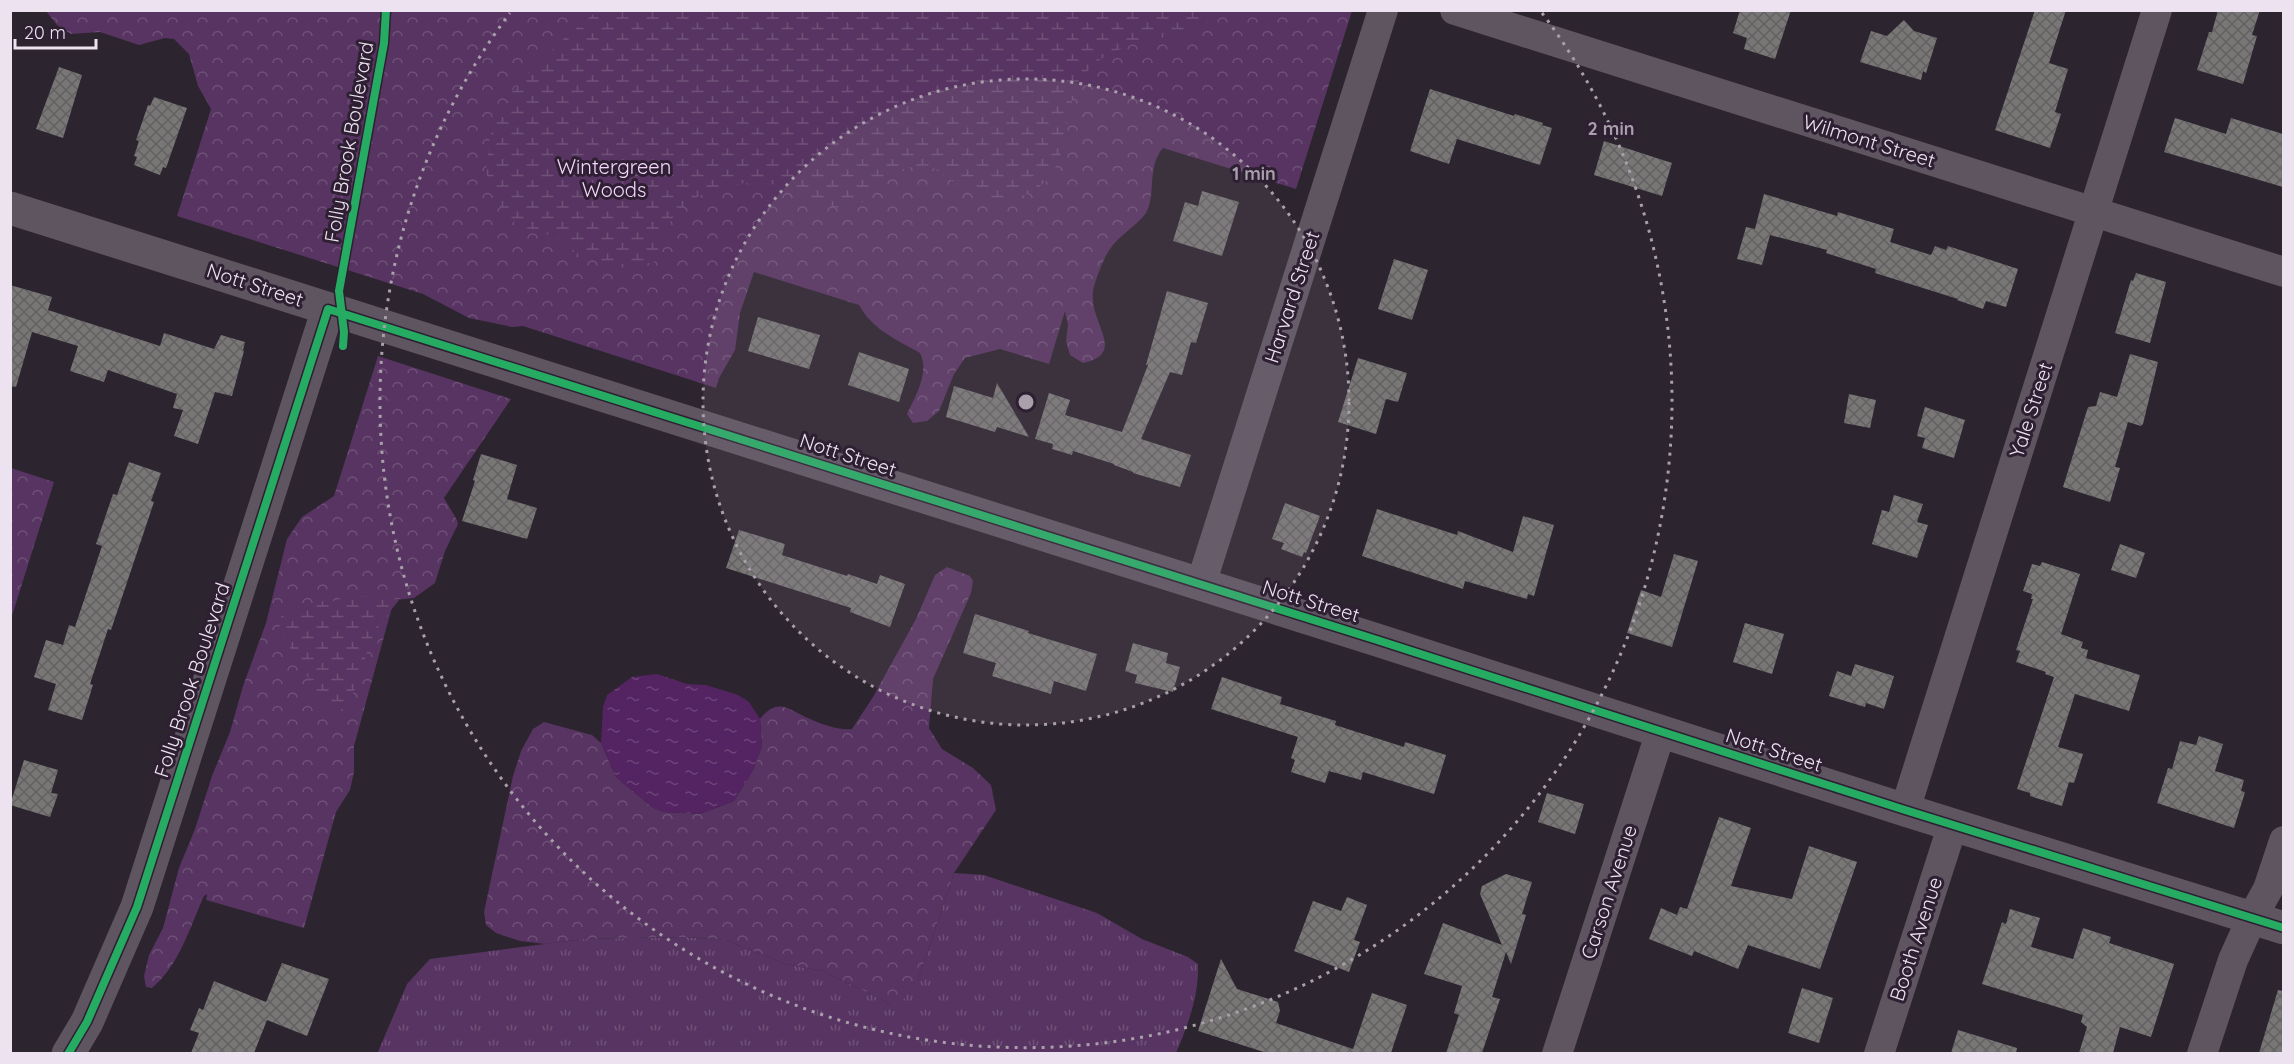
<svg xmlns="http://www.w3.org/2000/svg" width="2294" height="1064" font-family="Quicksand,sans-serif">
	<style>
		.grass { fill: url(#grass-tufts) }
		.forest { fill: url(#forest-crowns) }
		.wetland { fill: url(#wetland-marsh) }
		.water { fill: url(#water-ripples) }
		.building { fill: url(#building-cross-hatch) }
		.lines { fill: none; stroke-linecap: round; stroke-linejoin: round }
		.minor { stroke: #5e5561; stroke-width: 30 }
		.tertiary { stroke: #5e5561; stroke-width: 33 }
		.cycleway-casing { stroke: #2e1f33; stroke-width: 11 }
		.cycleway { stroke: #26ab63; stroke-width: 8 }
		.ring { fill: none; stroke: #a9a0ac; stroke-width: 3; stroke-dasharray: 3 6 }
		.labels { text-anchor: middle; stroke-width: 6; stroke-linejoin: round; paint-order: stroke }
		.street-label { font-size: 20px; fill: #ede3f0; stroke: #2e1f33 }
		.park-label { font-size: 20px; fill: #f5d7fe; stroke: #2e1f33 }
		.centre { fill: #a9a0ac; stroke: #2e1f33; stroke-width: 3 }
		.ring-label { font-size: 18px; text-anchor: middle; font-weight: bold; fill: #a9a0ac; stroke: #2e1f33; stroke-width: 6; stroke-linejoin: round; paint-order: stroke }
	</style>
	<defs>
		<pattern id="grass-tufts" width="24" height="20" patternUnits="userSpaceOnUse" patternTransform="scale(1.5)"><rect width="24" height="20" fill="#573461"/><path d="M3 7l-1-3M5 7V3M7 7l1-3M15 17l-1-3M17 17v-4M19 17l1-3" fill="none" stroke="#6f5178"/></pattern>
		<pattern id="forest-crowns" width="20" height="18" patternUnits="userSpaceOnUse" patternTransform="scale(1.5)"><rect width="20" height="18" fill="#573461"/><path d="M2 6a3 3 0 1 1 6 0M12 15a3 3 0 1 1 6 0" fill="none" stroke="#6f5178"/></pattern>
		<pattern id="wetland-marsh" width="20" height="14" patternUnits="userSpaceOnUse" patternTransform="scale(1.5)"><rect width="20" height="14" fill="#573461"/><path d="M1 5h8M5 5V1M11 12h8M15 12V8" fill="none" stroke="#6f5178"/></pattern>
		<pattern id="water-ripples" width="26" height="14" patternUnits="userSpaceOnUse" patternTransform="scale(1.5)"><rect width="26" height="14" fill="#542361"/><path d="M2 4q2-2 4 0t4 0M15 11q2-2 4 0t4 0" fill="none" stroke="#6d4378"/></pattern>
		<pattern id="building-cross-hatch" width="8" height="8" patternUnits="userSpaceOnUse" patternTransform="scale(1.5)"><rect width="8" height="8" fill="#787776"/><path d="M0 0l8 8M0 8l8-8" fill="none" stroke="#626061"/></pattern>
	</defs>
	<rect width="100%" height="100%" fill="#2c242f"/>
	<path class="grass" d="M954,873L984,875L1097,913L1142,939L1188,957L1198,964C1199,996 1188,1025 1176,1053L377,1054L407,984L430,959L583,939L686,937L725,940L785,964L823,971L891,1004L918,980Z"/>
	<g class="forest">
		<path d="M46,11H1352L1296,189L1163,148C1147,165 1156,197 1146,213C1136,227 1119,235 1110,249C1104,257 1094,283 1093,292C1089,324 1128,353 1083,363L1070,355L1066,341L1068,325L1065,311L1049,364L1000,349L965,358L954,374L939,411L927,421L913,423L907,414C915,397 930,372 920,353C897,340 872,329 859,305L754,272L740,313L735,350L719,378L716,388L523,326L512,327L469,318L423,294L177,216L211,109L198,86L189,54L174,39L165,38L139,45L100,32L71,34L57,25Z"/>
		<path d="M378,356L511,399L444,498L457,520L458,524L445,551L435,583L414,598L394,600L354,746V772L350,790L336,812L304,928L206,900L207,894L204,896C189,929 180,964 152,988L146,987L144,976L149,955L163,928L179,868L195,829L212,776L230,732L243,686L266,623L287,539L302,517L334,496Z"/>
		<path d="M11,468L54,482L11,619L10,468Z"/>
		<path d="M947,567L970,576L973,581L971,593L933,679L929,728L942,749L973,768L991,785L996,810L954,873L918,980L903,1000L891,1004L823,971L785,964L725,940L686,937L583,939L545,944L520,941L496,933L486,925L484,912L513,776L521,751L533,729L544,722L592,735L601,743L616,777L652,807L663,812L700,814L734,801L753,770L762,746L760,719C778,696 789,710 810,719C821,724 840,731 852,729L873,697L916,619L935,575Z"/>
	</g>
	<g class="wetland">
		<path d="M597,11V10L1222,11C1211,20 1199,31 1184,35C1176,38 1166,37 1157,38C1138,41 1105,53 1091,67C1051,108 1085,175 1018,198C990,208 965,189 943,175C939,172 933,167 928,166C881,163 880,204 846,208C827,210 810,194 792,188C733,172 664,193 656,261L631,268L618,267L602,261L576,257L573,249L565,242L556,237L520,226L508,218L491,194L486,170L490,136L514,88L560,42Z"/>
		<path d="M354,595L399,600C389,613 380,623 372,638C363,658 357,706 335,713L317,697L303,667L281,634L279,621L284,611L289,609L320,601L330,602Z"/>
	</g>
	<path class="water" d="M657,674L687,684L706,685L738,695L749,702L760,719L762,746L753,770L734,801L700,814L663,812L652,807L616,777L601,743L603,707L607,695L632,677Z"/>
	<g class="building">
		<path d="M1740,10H1791L1775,59L1744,49L1747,38L1733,33Z"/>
		<path d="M2035,10H2066L2049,63L2068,69L2055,112L2061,114L2050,148L1995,130Z"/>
		<path d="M2218,10H2260L2252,35L2257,36L2243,84L2197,70L2209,32H2212Z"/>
		<path d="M1904,20L1914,31L1937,38L1926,73L1923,71L1921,80L1860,62L1871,31L1887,36Z"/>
		<path d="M59,67L82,75L63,138L36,129Z"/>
		<path d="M1430,89L1514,116L1515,114L1543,123L1542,125L1552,128L1540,165L1457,139L1449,164L1410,151Z"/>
		<path d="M154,97L187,108L166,168L163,167L160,175L134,165L137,157L134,156L139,141L136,140L148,105L150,106Z"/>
		<path d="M2175,118L2226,134L2231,118L2283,134V187L2164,152Z"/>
		<path d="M1604,141L1672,163L1662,196L1594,175Z"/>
		<path d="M1202,191L1239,202L1222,256L1173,241L1185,202L1198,206Z"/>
		<path d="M1764,194L1837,216L1838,212L1894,229L1890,242L1931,255L1935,246L1946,250L1948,246L2018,269L2006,307L1986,301L1983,309L1957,300L1958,299L1875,273L1876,269L1826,253L1827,250L1770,235L1762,265L1737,259L1746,227L1755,229Z"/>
		<path d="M1394,259L1428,270L1412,320L1378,309Z"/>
		<path d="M2136,273L2166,282L2150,343L2115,333L2131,280L2133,281Z"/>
		<path d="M10,285L52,297L48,310L160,346L164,333L214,349L221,335L245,342L243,350L244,351L232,396L215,392L198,444L174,436L183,410L173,408L177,394L108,370L104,382L70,371L78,346L32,332L16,387L10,386Z"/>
		<path d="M1167,291L1208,303L1196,343L1191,342L1182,375L1170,372L1141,439L1191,455L1180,487L1133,473V472L1114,465V464L1073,451L1072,455L1052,449L1053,444L1035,439L1049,393L1070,400L1065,415L1122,432L1148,365H1146Z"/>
		<path d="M758,317L820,335L809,369L748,351Z"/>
		<path d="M859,352L909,369L899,402L848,385Z"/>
		<path d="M2130,354L2158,362L2143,424L2141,426L2128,422L2115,467L2120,468L2110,502L2063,487L2088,407L2096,406L2100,392L2117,397Z"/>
		<path d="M1358,358L1407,373L1398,402L1386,399L1376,434L1338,422Z"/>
		<path d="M997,383L1029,437L997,427L995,432L946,417L954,386L993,398Z"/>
		<path d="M1849,394L1876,400L1870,428L1844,423Z"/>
		<path d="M1925,407L1965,420L1954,458L1922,448L1925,438L1917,436L1918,431Z"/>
		<path d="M481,454L517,465L507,499L537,508L527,539L462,521L475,481L473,480Z"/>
		<path d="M129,462L161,473L151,501L154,502L111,630L108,629L90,684L93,685L82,720L48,710L56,684L34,677L46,640L63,645L69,625L75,627L102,546L96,544L113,494L117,495Z"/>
		<path d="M1894,495L1923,504L1917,522L1928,525L1917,558L1872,544L1882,510L1889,512Z"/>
		<path d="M1285,503L1320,516L1306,553L1304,552L1302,557L1281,549L1284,543L1272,539Z"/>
		<path d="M1377,509L1457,535L1458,531L1513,552L1523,516L1554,525L1534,596L1528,594L1527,599L1465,581L1463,589L1362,556Z"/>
		<path d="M739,530L785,544L782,555L847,576L848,574L877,584L880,575L905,584L890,627L850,612L851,608L726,568Z"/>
		<path d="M2120,544L2145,553L2136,578L2111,570Z"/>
		<path d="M1674,554L1698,561L1672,647L1627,633L1641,590L1661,597Z"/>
		<path d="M2042,562L2080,574L2061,634L2083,642L2081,648L2088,650L2086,658L2140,675L2129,711L2075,694L2058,747L2083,754L2074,783L2069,782L2062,806L2030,796V793L2017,789L2054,677L2045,674L2046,672L2016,662L2020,651L2016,650L2033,599H2031L2032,594L2023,591L2032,564L2040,566Z"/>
		<path d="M975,614L1029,631L1028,633L1097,654L1086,691L1054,681L1051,694L992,676L996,663L963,653Z"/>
		<path d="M1745,623L1784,634L1772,674L1733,662Z"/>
		<path d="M1133,643L1168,653L1166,663L1180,667L1173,692L1135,683L1137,675L1125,671Z"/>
		<path d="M1855,664L1894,676L1884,709L1866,703L1865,707L1829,696L1837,671L1851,676Z"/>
		<path d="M1222,677L1282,697L1280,704L1336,721L1335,725L1404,747L1405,742L1446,755L1434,794L1363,772L1361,780L1329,771L1325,783L1291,772L1295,760L1291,758L1298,737L1211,709Z"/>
		<path d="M2199,736L2223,744L2215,771L2244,780L2241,791L2245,792L2234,828L2157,803L2168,768L2172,769L2180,741L2196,745Z"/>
		<path d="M24,760L58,770L51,793L58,794L50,817L10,805Z"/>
		<path d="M1547,793L1584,804L1575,834L1538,822Z"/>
		<path d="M1719,817L1751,828L1731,886L1792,899L1809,846L1857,862L1820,969L1748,945L1738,969L1694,951L1692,956L1649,939L1661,908L1677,915L1680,907L1687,909Z"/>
		<path d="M1506,874L1532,882L1522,914L1526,915L1511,964L1506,952L1492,997L1500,999L1482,1053H1446L1459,1015L1454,1013L1462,986L1424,974L1443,923L1502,945L1480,894L1482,886Z"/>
		<path d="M1347,897L1367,905L1354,940L1360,942L1349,972L1294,951L1313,901L1341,911Z"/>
		<path d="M2010,909L2040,918L2031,947L2073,959L2083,928L2111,937L2109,943L2174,964L2151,1037L2120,1027L2113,1053H2079L2087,1027L2081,1022L2083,1015L1982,984L2002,922L2006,924Z"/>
		<path d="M1221,959L1237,989L1278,1002L1280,1011L1276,1023L1353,1049L1372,993L1407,1005L1391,1053H1267L1198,1031Z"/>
		<path d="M282,963L329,979L307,1036L267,1020L254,1053H191L199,1033L190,1030L199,1008L203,1010L214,981L266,1002Z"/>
		<path d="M1802,988L1833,998L1819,1043L1788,1033Z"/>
		<path d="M2278,990L2283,991V1053H2259Z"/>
		<path d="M1958,1030L2017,1048L2016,1053H1951Z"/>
	</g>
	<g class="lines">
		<g class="minor">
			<path d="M1455,10L2284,272"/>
			<path d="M1201,584L1383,10"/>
			<path d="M1905,810L2157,10"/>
			<path d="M1557,1054L1661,731"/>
			<path d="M1879,1054L1953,824"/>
			<path d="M2202,1054L2233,960L2252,918L2268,889L2284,841"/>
		</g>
		<g class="tertiary">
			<path d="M10,208L1377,640L1905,810L2284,928"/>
			<path d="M68,1054L87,1022L137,907L328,309"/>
		</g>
		<g class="cycleway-casing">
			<g id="cycleway">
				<path d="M343,346L344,332L339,291L384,43L386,10"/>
				<path d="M68,1054L87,1022L137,907L328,309L1377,640L1905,810L2284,928"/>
			</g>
		</g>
		<use href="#cycleway" class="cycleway"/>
	</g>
	<circle cx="1026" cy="402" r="323" fill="#a9a0ac" fill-opacity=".12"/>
	<g class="ring">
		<circle cx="1026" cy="402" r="323"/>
		<path d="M1542 13A646 646 0 1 1 510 13"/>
	</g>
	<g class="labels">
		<g class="street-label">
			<text transform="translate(1869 141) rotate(17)" y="7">Wilmont Street</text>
			<text transform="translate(349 142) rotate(-80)" y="7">Folly Brook Boulevard</text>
			<text transform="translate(255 285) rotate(18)" y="7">Nott Street</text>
			<text transform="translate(1292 297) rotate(-72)" y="7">Harvard Street</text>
			<text transform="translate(2031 410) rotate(-72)" y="7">Yale Street</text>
			<text transform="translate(848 455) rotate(18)" y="7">Nott Street</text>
			<text transform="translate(1311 601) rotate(17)" y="7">Nott Street</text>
			<text transform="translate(192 680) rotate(-72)" y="7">Folly Brook Boulevard</text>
			<text transform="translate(1774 750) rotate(18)" y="7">Nott Street</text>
			<text transform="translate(1609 892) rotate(-72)" y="7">Carson Avenue</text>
			<text transform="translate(1916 939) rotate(-72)" y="7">Booth Avenue</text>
		</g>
		<g class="park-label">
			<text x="614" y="174">Wintergreen<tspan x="614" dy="23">Woods</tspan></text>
		</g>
	</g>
	<circle cx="1026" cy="402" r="9" class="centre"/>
	<g class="ring-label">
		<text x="1611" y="135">2 min</text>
		<text x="1254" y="180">1 min</text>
	</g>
	<rect width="2294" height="1064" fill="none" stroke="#ede3f0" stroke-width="24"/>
	<path d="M15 39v9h81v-9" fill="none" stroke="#ede3f0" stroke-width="3"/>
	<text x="24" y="39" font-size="18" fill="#ede3f0" stroke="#2e1f33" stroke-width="4.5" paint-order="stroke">20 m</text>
</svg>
